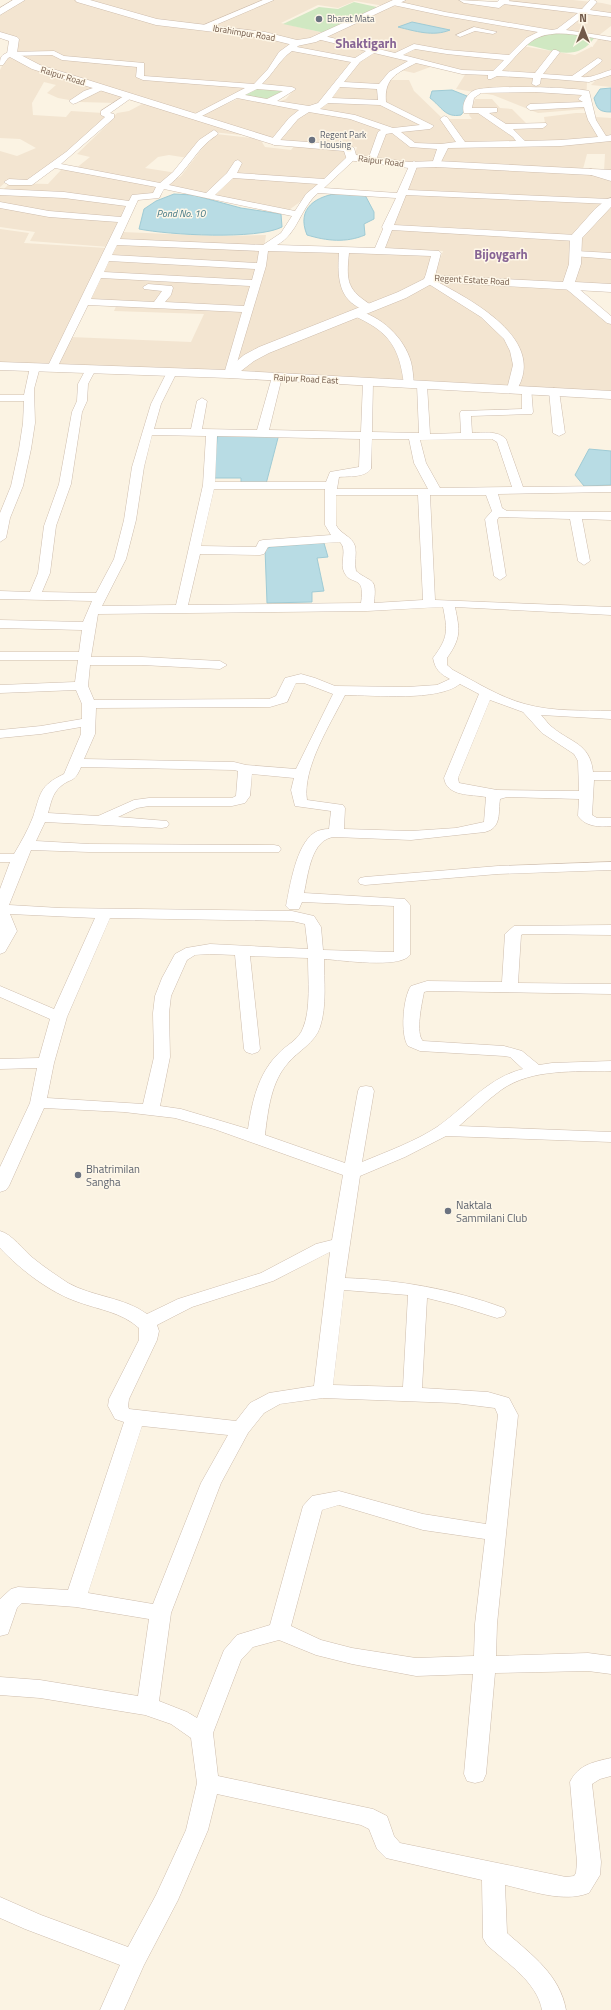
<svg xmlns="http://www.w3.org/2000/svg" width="611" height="2010" font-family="'Titillium Web',sans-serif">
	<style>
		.residential { fill: #f3e5d1 }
		.green { fill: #d0e8c2 }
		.water { fill: #b8dce4; stroke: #9fcbd5 }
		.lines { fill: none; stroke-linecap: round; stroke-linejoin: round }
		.minor-casing { stroke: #cebdad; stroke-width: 1 }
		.tertiary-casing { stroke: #cebdad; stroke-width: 1 }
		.minor { fill: #fff; fill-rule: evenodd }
		.tertiary { fill: #fff; fill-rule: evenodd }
		.worship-dot { fill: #6b7280; stroke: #fef7e8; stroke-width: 1.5 }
		.labels { text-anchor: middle; stroke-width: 3; stroke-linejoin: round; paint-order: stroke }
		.far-worship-label { font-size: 9px; fill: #5b616d; stroke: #fef7e8; text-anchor: start }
		.far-street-label { font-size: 9px; fill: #725a4a; stroke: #fef7e8 }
		.far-water-label { font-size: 10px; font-style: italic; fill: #447885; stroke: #fef7e8 }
		.worship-label { font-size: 11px; fill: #5b616d; stroke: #fef7e8; text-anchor: start }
		.far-district-label { font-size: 13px; font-weight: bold; fill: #876595; stroke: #fef7e8 }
	</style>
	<rect width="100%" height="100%" fill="#fbf3e3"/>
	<g class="residential">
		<path d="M23,0H77L155,22L264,35L293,43L253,87L198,115L40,67L15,53L17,39L0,35V14Z"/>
		<path d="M81,0H398L384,6L355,1L338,8L318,5L281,23L324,33L305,42L156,22Z"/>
		<path d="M404,0H460L500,6L507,0H573L602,3L611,5V26L598,36L552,31L449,14L399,2Z"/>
		<path d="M396,4L544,31L522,46L575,55L593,46L599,38L611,40V70L594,79L463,72L323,37Z"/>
		<path d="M321,37L369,50L360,54L338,77L332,89L320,104L296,113L273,140L200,116L242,97L275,103L286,99L294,89L258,85L274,71L283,55L298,43Z"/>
		<path d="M373,50L433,66L414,73L400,70L386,80H409L414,91L441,117L458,144H444L433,163L410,164L354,157L357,147L277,141L301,114L324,105L342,77Z"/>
		<path d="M12,55L33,68L128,96L116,103L80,102L58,98L47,93L56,85L44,82L32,103L33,115L66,117L71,111L103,113L109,116L70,154L28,182L7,181L0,187V151L17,156L36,148L20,139L0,138V70L7,56Z"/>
		<path d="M466,73L587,81L586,109L538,113L493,95L456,89Z"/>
		<path d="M611,74V87L591,85L595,81Z"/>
		<path d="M475,99H492L500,108L512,109L526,123H545L544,117L576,113H591L596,117L611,118V137L584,140L464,143L446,119H472L469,115Z"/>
		<path d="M144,103L251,136L212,132L188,158L169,155L158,157L145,168L177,173L152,195L129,202L2,191L10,183L48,184L62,169H75L90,157L77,154L106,126L117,113L129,111Z"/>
		<path d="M216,134L260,139L265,147L291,150L295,145L350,148L349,158L300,202L286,212L165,185L181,176L204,146Z"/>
		<path d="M611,139V171H604L605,154H587L583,169L441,164L445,148L448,146Z"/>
		<path d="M415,166L580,171L611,180V199L573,237L391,226Z"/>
		<path d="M0,194L62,197L129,204L109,247L30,241L35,232L0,227Z"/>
		<path d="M611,205V287L434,276L443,251L385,249L392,229L580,239Z"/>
		<path d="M0,229L29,233L24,243L107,248L50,366L0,363Z"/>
		<path d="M122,232L219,236L266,235L264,248L226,372L56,365L70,337L191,342L204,314L114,311L117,304L87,302Z"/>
		<path d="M268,250L434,254L427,278L565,285L611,322V393L234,372Z"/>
	</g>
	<g class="green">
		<path d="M354,2L381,8L325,33L283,24L319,7L338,9Z"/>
		<path d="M560,32L595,37C578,63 552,50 527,45C534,34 547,34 560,32Z"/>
		<path d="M259,86L292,89C276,108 265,100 243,96Z"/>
	</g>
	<g class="water">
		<path d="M412,22L450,30C433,37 415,31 398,27Z"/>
		<path d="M611,88V112C599,112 597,109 594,98L600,89Z"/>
		<path d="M452,90L467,96L465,110L461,115C445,118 442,107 430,98L432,91Z"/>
		<path d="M340,193L365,195L374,212V219L364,224L365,235C346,243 327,241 307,235C296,208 316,196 340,193Z"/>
		<path d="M174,194L193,195L241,208L281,214L282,227C257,240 169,235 139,229L144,209L156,201Z"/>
		<path d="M218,434H279L266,484L241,483V478H212Z"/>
		<path d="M589,449L611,451V485L584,486L575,475Z"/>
		<path d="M324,543L328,557L317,558L324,591L312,592V602L267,603L265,549L271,547Z"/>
	</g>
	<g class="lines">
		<g class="minor-casing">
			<g id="minor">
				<path d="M263,0H274L206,29L199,27Z"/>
				<path d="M500,0L582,9L590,0H594L597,2L590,10L611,13V17L586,14L566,30L611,37V41C587,38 554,26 532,41C522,48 511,62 502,71L535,73L553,50H556L560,52L543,74L572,76L598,58L602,60L601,62L581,77C593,78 600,73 611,70V75L589,82L541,78L540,84L536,86L532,84L533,78L497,76L491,79H488V75L462,74L416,63C397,73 384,78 386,102L434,126L430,129L401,132L415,143L441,144L456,142L440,119L444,116L447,117L465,142L516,141L513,137L478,113H464C461,105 467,93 475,90C490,85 572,87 589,91L596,120L606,136L611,135V141L561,146L448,148L440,164L436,167L432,164L437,149L410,147L392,133L386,134L376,160L372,163L368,160L378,132L381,130L350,119L309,112L298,119L277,144L274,145L270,142L271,140L289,118L299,110L237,98L198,118H192L191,116L245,88L143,80L136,77L137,67L62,60L52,55L12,56L8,58L3,65H0C0,57 1,55 9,52L54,51L64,56L144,63V76L254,84L268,69L279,52L294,41L301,43L297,47L355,58L366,51L317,39L316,37L320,35L395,53L414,44L447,50L509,55L526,38L538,32L445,16L393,5V1H396L445,12L552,30L557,29L578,13L503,4L499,2ZM415,49L447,54L504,60L493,71L462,70L403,55ZM292,51L351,62L318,103L309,106L277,101L296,89L292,87L262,84C273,74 280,59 292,51ZM374,53L408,61L389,72L379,84L344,82L360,62ZM340,87L377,89L378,100L332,98ZM257,89L283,91L267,99L245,95ZM535,92L582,95L578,99L583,102L530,104L526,107L530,110L584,107L588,120L598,137L561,140L525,141L513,129L543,128L547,125L546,123L506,124L489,113L497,112V108H472L474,98L481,93ZM328,103L380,105L420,125L393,128L355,115L320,109Z"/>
				<path d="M474,27L497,32L493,34L475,31L460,37L456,35Z"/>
				<path d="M99,86H102L106,88L76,103L73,104L69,101L84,91Z"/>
				<path d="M127,94H130L134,96L110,113L114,114V118L61,164L160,183L173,172L199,140L214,130L218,133L217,135C196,148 188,171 169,185L206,193L227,173L235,161L238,160L242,163L237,173L324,179L348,156L351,155L355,158L354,160L324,188L397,193L410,164L414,161L418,164L408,190L609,199L611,200V204L406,195L394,225L576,235L581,238L576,241L392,230L385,248L439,251L441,253L434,280C469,299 549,339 516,391H508L507,389L513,365L510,351L504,339L481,317L424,281L431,256L349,253C346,282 347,290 373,306L374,308L373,310L369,311C339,304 337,279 339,253L268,251L266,266L233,376H225L224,374L242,312L88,305L57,368L52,371L48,370L47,368L118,222L49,217L0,208V202L49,211L121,217L126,206L64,198L0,195V189L64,192L129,201L132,195L153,193L156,187L55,168L32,185H9L4,182L9,179L27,180L66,152L105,117L101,115V111ZM233,178L318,184L306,194L295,211L215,195ZM164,189L292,216L281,233L263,245L120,239L138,200L159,198ZM318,193L396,198L382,227L383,229L375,248L277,245C298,234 300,208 318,193ZM117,245L259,251L257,263L112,255ZM109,261L255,269L252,280L104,272ZM101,278L250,286L244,306L165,302L171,295L173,288L172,286L148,284L143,287L144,289L162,291L154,302L91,299Z"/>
				<path d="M591,169L611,175V181L588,174V170Z"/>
				<path d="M576,251L611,253V259L573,256L571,254L573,252Z"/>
				<path d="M568,282L572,283L611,316V324L607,323L564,287L563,285Z"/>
				<path d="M356,310C381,316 404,337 411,362C413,369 413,377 414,384L413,386H405L404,384C399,345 388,331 352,315L351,313L352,311Z"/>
				<path d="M35,364L40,367L34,389L35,423L31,449L23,486L10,518L6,538L0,542V513L11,486L19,449L23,423L24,401H0V395H24L30,367Z"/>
				<path d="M91,366L96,369L88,384L87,401L82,412L71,484L56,526L50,573L42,592L96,593L114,559L124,520L132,467L151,404L167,372L172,369L177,372L161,404L154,429H191L197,401L202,398L207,401L202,429L257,430L272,377L277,374L282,377L269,430L361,432L363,382L368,379L373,382L372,432L419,433L417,385L418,383H426L427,385L430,434L461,433L460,413L461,411L522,409V389L523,387H531L533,412L532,414L471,416L472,433C483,433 497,430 506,439L523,487L611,486V492L498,494L502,508L507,511L611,512V520L582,519L590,561L584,565L578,561L570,519L499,517L497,520L506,576L500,580L494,576L485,519L492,511L486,495H430L435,600L611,607V615L455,607C460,631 461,638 447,658V665L453,670C476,682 499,697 525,704C553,712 583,710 611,711V719L541,715C545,719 548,724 552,727C571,743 590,743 593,772H611V780H594L592,815L597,818H611V826C599,827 586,827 578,816L579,799L507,797L500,799C498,812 502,828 485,832L411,840L335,837C311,838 308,875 304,893L405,899L410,905V955C400,969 341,960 324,959C324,980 327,1006 320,1027C315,1043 298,1051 288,1063C271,1082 268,1110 265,1135L345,1163L358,1091L360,1087L366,1086L372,1087L374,1091L362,1162C386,1152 416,1141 437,1127C466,1107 487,1078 523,1069L510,1057L504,1056L420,1051L408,1046C400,1035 403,997 411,986L427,981L502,982L505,934L514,926L611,925V935L523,934L521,935L518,983L611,984V994L428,991L424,992C422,1003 415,1033 423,1041L504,1046L522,1051L539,1065L552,1063L611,1061V1071C575,1072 532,1068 501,1090C486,1101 473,1114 459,1126L611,1132V1142L446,1136L405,1157L360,1176L345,1278C400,1280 452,1289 504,1308L506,1312L504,1316L497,1318L455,1305L427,1298L422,1388L488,1392L509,1398L518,1415L497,1624L496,1656L588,1653L611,1656V1674L588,1671L495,1673L486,1774L483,1781L475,1783L467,1781L464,1774L473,1674L416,1676L352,1664L316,1655L279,1640L253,1647L241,1660L213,1733L218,1776L373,1809L387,1816L394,1836L400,1843L566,1877L574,1876L576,1873L577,1862L570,1782C578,1765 593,1762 611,1758V1776L600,1779L592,1784L601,1862L600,1875L589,1893C563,1903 532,1891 505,1885L507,1933C532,1955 560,1975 566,2010H542C537,1982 507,1963 487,1945L483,1938L482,1880L386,1858L377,1849L369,1829L361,1825L217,1794L208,1830L178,1900L144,1965L124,2010H100L120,1965L25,1929L0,1918V1897L41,1915L128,1947L156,1895L186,1830L197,1783L191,1738L171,1724L145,1715L40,1698L0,1695V1677L40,1680L138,1696L149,1619L76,1607L22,1603L17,1608L8,1634L0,1636V1599L11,1589L18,1587L68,1590L124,1422L115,1419L108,1406L109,1399L139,1340V1328C121,1312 100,1310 78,1302C49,1292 21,1270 0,1248V1231C12,1234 23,1250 33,1258C44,1267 56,1275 68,1283C93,1297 124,1297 147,1314L178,1299L261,1273L316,1244L332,1240L343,1175L214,1129L175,1118L124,1112L44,1108L9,1186L6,1190L0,1192V1167L30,1103L37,1068L0,1069V1059L39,1058L50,1019L0,997V986L54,1009L95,918L10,914L17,931L5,952L0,954V889L10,862H0V854H14C21,842 28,830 33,817C41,793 39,786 64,774L81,734V727L41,734L0,738V730L41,726L82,719V704L76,690L0,693V685L75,682L78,660H0V652H79L82,630L0,628V620L83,622L92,601L0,599V591L30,592L38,573L44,526L59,484L72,412L77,401L78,384L87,367ZM152,435L206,436L203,485L176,605L102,606L126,559L136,520L144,467ZM217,436L360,439L359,467L330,472L326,482H215ZM372,439H409L414,463L428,489H337L339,477C349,476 364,478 371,469ZM492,439L497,442L512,487L440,488L426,463L420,440ZM214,489H325V525L331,535L263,540L259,541L256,547L201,546ZM336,495H418L423,600L374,603C377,576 372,584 356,571C354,563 357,554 355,546C352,536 340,534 336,525ZM340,542C347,549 341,560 343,569C349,589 366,571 361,603L188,605L200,554L260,555L264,554L268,547ZM443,607C448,631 448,638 433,658C435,669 440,674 450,679L437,685L407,687L335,686L315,678L301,674L285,678L276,696L269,699L94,700L88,686L90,665H142L220,669L227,665L220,661L142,657H91L98,614L367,611ZM296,683H304L333,694L296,769L246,765L234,762L84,759L95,734L96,708L270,707L287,702ZM460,684L479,694L444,778C447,797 471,794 486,797L484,822L456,828L411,831L344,829L345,808L343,805L307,800C302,768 331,723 345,695C375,695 437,702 460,684ZM490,700L523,712L542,733L574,754L578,761L579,791L497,790L459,783L458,778ZM81,767L234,770L238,771L236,796L232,798H149L134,800L98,816L48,813C51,803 52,794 60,787C71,777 74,784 81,767ZM252,774L294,778L291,790L295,806L331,811L329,829C324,829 318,830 314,833C296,845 290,886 286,906L289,909H299L302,902L394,906V952L323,950L321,927L314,916L292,911L60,908L9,905L31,850L89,852H279L281,849L279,846L274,845L89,844L36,841L45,822L162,828L167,827L169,824L167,821L118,817L137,808L149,806H232L245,803L250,796ZM110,918L292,921L305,924L308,949L210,944L186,948L175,954L162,978L155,996L153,1013L154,1057L143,1104L47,1098L54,1063L67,1017ZM210,954L235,955L244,1049L246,1052L252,1054L258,1052L260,1049L250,956L308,958C308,978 311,1010 303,1028C299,1040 286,1045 278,1054C258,1074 252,1102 248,1129L181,1109L160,1106L170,1057L169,1013L171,996L187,960L195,955ZM330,1252L314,1386L269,1393L250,1403L236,1421L129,1409L128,1406L129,1399L157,1340L159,1331L157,1325L192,1307L273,1281ZM344,1290L408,1295L403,1387L333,1385ZM323,1398L455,1403L495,1408L498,1415L486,1524L423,1514L339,1491L312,1496L303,1506L270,1625L237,1635L224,1650L197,1718L187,1712L159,1701L171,1613L221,1483L248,1433L264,1413L280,1404ZM142,1426L228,1435L201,1483L153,1604L88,1593ZM339,1505L423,1530L485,1539L475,1624L474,1656L416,1658L352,1648L321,1640L291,1626L322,1510Z"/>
				<path d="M554,388L559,391L565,433L559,436L553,433L549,391Z"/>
				<path d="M611,862V870L498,874L365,885L360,884L358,881L360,878L365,877L498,866Z"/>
			</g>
		</g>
		<g class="tertiary-casing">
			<g id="tertiary">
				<path d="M13,0H25L0,15V8Z"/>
				<path d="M75,0H90L157,19L265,32L297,40L310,38L393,0H406L316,42L297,46L265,38L156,25L77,2Z"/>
				<path d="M459,0L497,2L499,0H510L499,8L464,3Z"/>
				<path d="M0,32L17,37L19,39L17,53L40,65L280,140L349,145L354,148L356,155L409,162L436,161L611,170V176L436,167L409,168L347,160L344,151L275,145L32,69L8,56L7,54L9,41L0,38Z"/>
				<path d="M611,198V207L582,238L581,264L575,282L611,284V292L435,282L406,298L269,353L254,361L241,371L611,391V399L229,378L0,370V362L226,370L244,355L259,347L398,292L424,279L426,275L563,282L569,264L570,237L595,209L607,199Z"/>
			</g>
		</g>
		<use href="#minor" class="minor"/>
		<use href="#tertiary" class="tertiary"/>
	</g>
	<g class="worship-dot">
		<circle cx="319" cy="19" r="4"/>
		<circle cx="312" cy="140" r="4"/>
		<circle cx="78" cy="1175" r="4"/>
		<circle cx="448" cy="1211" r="4"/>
	</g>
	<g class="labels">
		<g class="far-worship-label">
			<text x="327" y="22">Bharat Mata</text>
			<text x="320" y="138">Regent Park<tspan x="320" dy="10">Housing</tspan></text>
		</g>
		<g class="far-street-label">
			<text transform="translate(244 33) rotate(9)" y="3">Ibrahimpur Road</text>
			<text transform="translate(63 76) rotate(17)" y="3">Raipur Road</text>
			<text transform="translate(381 161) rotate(7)" y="3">Raipur Road</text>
			<text transform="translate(472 280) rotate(3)" y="3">Regent Estate Road</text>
			<text transform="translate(306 379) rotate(3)" y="3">Raipur Road East</text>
		</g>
		<g class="far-water-label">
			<text x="181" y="217">Pond No. 10</text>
		</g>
		<g class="worship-label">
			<text x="86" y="1173">Bhatrimilan<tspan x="86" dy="13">Sangha</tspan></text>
			<text x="456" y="1209">Naktala<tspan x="456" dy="13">Sammilani Club</tspan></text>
		</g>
		<g class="far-district-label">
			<text x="366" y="48">Shaktigarh</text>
			<text x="501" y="259">Bijoygarh</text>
		</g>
	</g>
	<g transform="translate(583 28)" stroke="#fef7e8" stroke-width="3" paint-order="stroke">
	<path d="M0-3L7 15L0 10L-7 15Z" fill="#725a4a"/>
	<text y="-6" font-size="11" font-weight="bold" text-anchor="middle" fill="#725a4a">N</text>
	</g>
</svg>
